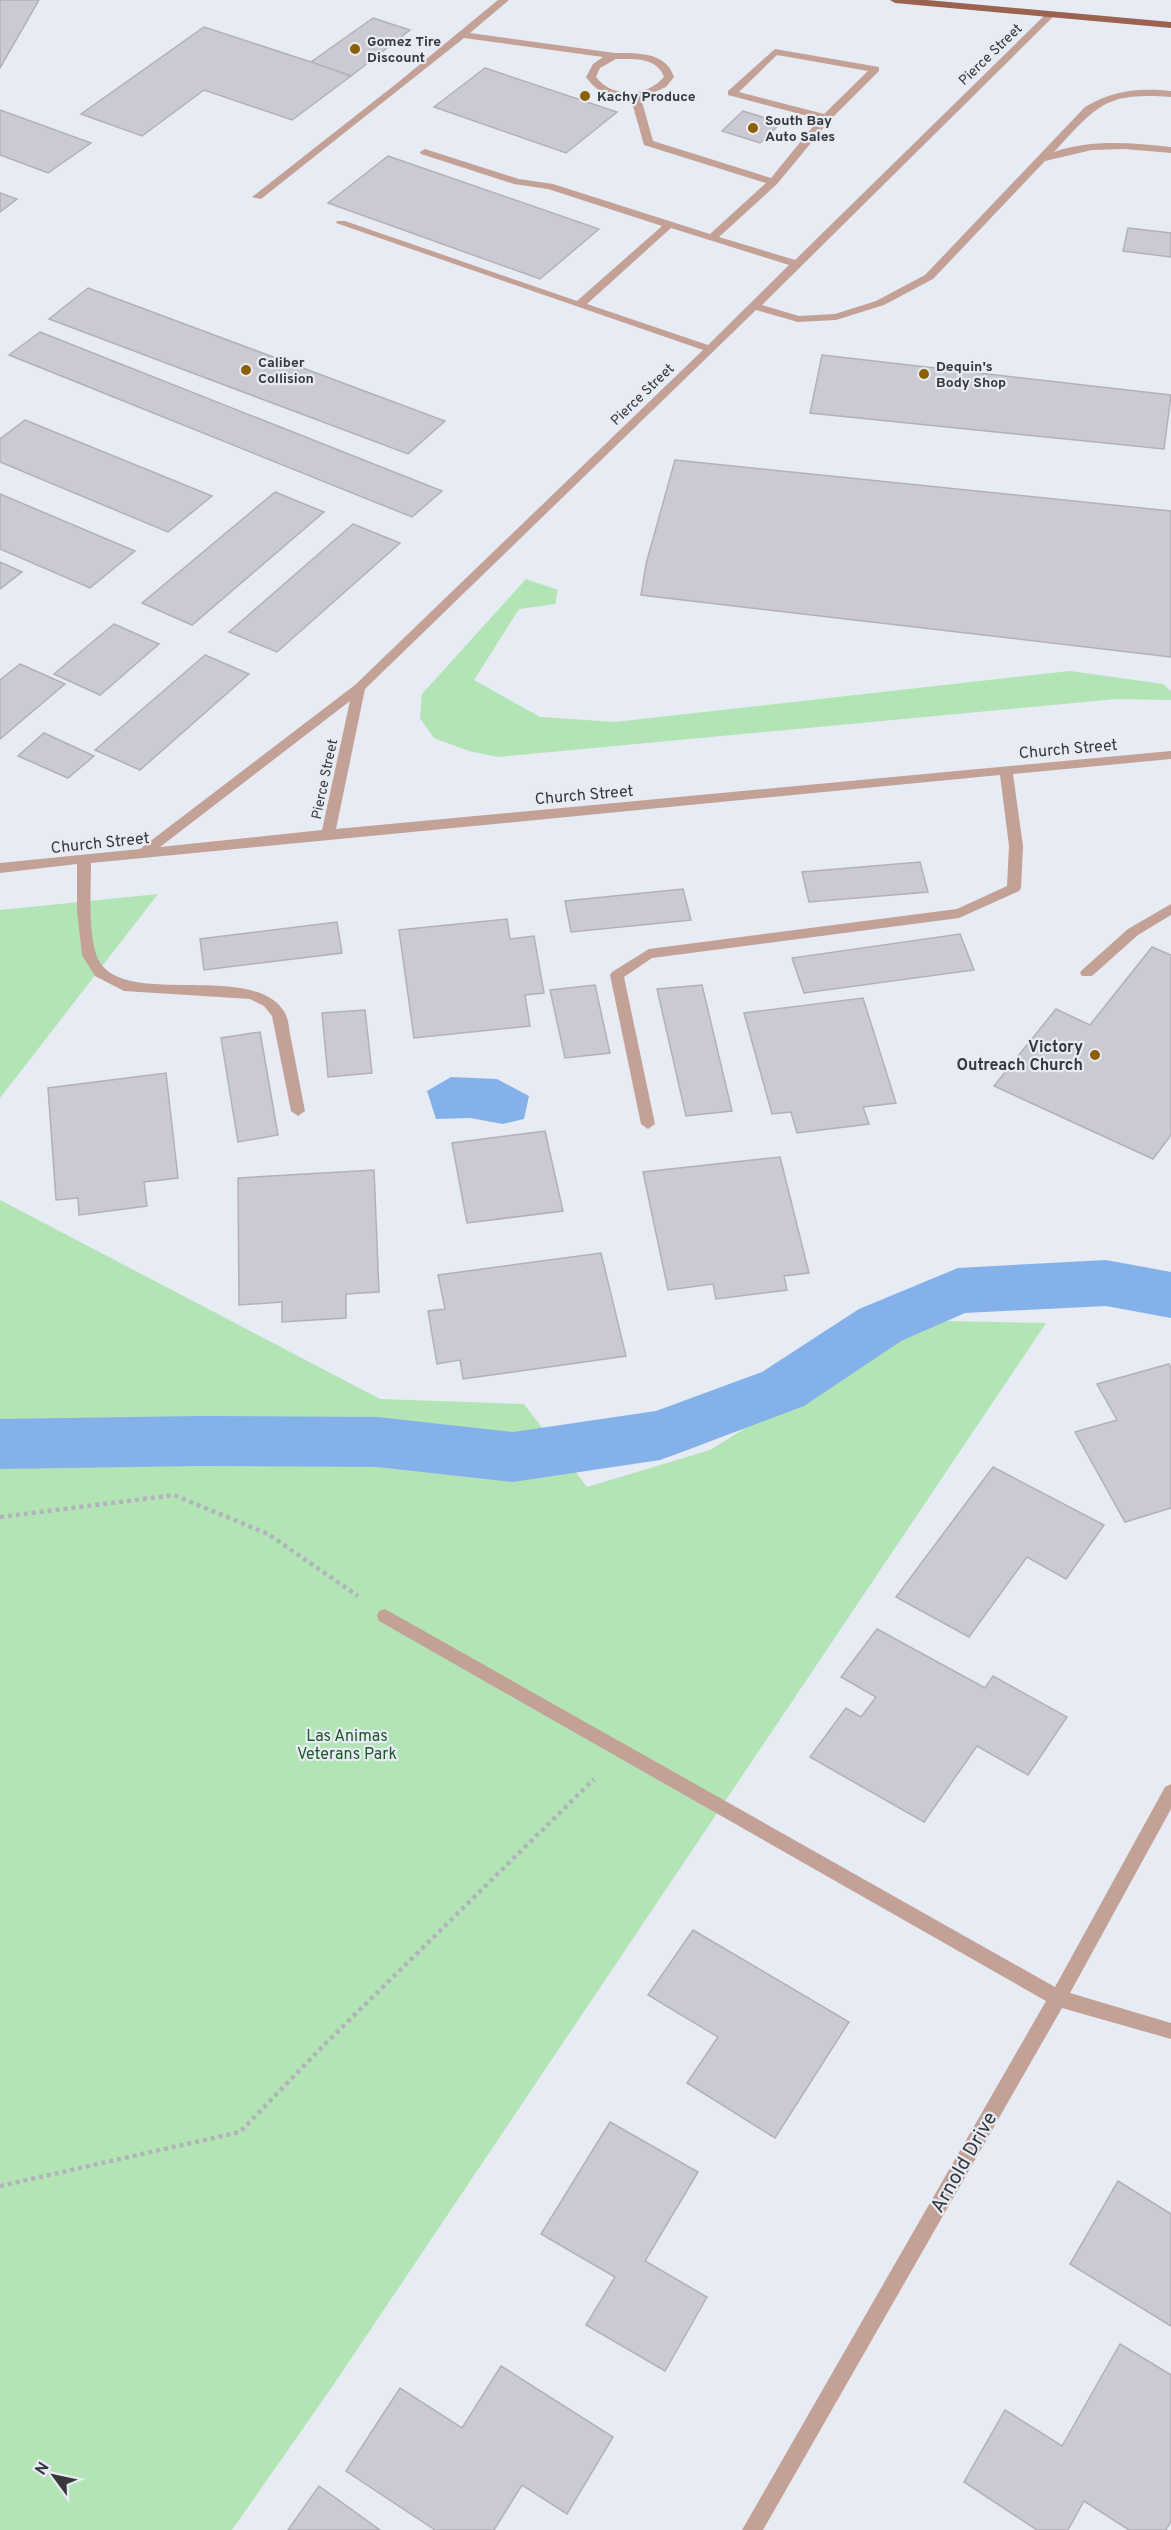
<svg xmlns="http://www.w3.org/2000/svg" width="1171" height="2530" font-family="Overpass,sans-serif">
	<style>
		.green { fill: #b2e4b5 }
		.water { fill: #85b1ea }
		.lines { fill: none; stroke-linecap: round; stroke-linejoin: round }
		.canal { fill: #85b1ea; fill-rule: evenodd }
		.building { fill: #cbc9d2; stroke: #b2b0b9; stroke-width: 1.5 }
		.path { stroke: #b1b4bb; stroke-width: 4.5; stroke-dasharray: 4 4; stroke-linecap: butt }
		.minor { fill: #c3a196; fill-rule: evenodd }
		.major { fill: #9c6250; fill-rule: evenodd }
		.poi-dot { fill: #8c6104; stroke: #e7ebf3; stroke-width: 2 }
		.labels { text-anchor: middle; stroke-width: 4.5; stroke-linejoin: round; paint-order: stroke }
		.far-poi-label { font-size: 14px; font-weight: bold; fill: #37383c; stroke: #e7ebf3; text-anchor: start }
		.far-street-label { font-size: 14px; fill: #37383c; stroke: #e7ebf3 }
		.street-label { font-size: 16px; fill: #37383c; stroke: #e7ebf3 }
		.poi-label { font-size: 16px; font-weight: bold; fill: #37383c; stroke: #e7ebf3; text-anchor: end }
		.park-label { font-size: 16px; fill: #1c5826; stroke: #e7ebf3 }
		.near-street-label { font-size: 20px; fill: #37383c; stroke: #e7ebf3 }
	</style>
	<rect width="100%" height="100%" fill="#e7ebf3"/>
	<g class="green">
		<path d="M526,579L558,590L555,604L519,609L474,680L540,717L615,722L1070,671L1163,684L1171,691V700L1116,699L498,757L469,751L434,738L420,718L422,694Z"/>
		<path d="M158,894L0,1098V910Z"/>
		<path d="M0,1200L380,1399L524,1404L587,1487L710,1450L883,1343L946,1321L1046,1323L334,2384L232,2530H0Z"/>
	</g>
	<path class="water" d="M451,1077L497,1079L529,1096L524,1119L503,1124L470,1118L436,1119L427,1091Z"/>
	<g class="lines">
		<path class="canal" d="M1106,1260L1171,1272V1318L1106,1306L965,1313L901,1341L804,1406L682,1452L660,1460L513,1482L377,1467L200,1466L0,1469V1419L200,1416L377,1417L513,1432L656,1411L762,1372L859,1309L958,1268Z"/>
	</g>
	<g class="building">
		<path d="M0,0H39L0,68Z"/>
		<path d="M373,18L410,30L351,76L311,62Z"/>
		<path d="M204,27L311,62L351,76L292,120L204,90L142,136L81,114Z"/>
		<path d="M485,68L617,112L566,153L434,107Z"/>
		<path d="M0,110L91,143L48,173L0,155Z"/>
		<path d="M743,111L781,123L760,143L722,131Z"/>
		<path d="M388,156L599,229L540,279L328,203Z"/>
		<path d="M0,193L17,199L0,212Z"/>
		<path d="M1128,228L1171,233V257L1123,251Z"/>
		<path d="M88,288L445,421L408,454L49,319Z"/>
		<path d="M40,332L442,491L412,517L9,355Z"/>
		<path d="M822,355L1171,395L1164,449L810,413Z"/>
		<path d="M25,420L212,496L168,532L0,462V439Z"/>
		<path d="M675,460L1171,511V657L641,595L646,564Z"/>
		<path d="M275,492L324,512L192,625L142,603Z"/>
		<path d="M0,494L135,551L90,588L0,549Z"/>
		<path d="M353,524L400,543L277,652L229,632Z"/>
		<path d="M0,562L22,572L0,589Z"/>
		<path d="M114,624L159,644L100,695L54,674Z"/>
		<path d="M205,655L249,674L140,770L95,750Z"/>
		<path d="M20,664L65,684L0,739V680Z"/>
		<path d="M44,733L94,756L68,778L18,756Z"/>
		<path d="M920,862L928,892L809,902L802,872Z"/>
		<path d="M683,889L691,920L571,932L565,901Z"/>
		<path d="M507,919L510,939L534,936L544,993L525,995L530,1026L414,1038L399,930Z"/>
		<path d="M337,922L342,953L204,970L200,939Z"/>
		<path d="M960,934L974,970L804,993L792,958Z"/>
		<path d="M1152,947L1171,955V1135L1153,1159L994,1086L1056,1009L1090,1025Z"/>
		<path d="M595,985L610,1053L565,1058L550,990Z"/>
		<path d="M702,985L732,1111L686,1116L657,989Z"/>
		<path d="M863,998L896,1103L863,1107L869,1124L797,1133L791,1112L772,1114L744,1013Z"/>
		<path d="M365,1010L372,1073L328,1077L322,1013Z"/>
		<path d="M260,1032L278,1135L238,1142L221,1038Z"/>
		<path d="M166,1073L178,1178L144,1182L147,1206L79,1215L78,1198L56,1200L48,1088Z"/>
		<path d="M545,1131L563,1211L467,1223L452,1143Z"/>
		<path d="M780,1157L809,1273L784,1276L787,1290L716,1299L713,1284L668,1290L643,1172Z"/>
		<path d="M374,1170L379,1292L346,1294V1318L282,1322V1302L239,1305L238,1178Z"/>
		<path d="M601,1253L626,1356L463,1379L460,1360L437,1364L428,1311L445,1309L438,1275Z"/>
		<path d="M1169,1364L1171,1368V1508L1125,1522L1075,1432L1117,1420L1097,1384Z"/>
		<path d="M993,1467L1104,1525L1066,1579L1027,1557L969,1637L896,1597Z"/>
		<path d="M877,1629L985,1688L993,1676L1067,1717L1028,1775L977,1746L924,1822L810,1757L846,1708L861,1717L876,1697L841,1677Z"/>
		<path d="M693,1930L849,2022L775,2138L687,2083L718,2037L648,1995Z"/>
		<path d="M610,2122L698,2172L645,2261L707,2297L665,2371L586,2325L615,2277L541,2234Z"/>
		<path d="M1118,2181L1171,2214V2326L1070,2264Z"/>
		<path d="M1120,2344L1171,2375V2521L1166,2530H1129L1084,2501L1068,2530H1037L964,2482L1005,2410L1062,2446Z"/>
		<path d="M501,2366L613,2437L567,2514L522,2485L494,2530H435L346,2471L400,2388L462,2428Z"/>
		<path d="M319,2486L380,2530H288Z"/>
	</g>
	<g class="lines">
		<g class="path">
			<path d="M0,1517L174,1495L268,1534L358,1596"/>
			<path d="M0,2186L240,2132L323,2046L594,1779"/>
		</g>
		<g class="minor">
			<path d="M498,0H509L470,33L615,53C638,53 666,52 674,77L666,87L641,98L653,141L771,178L819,119L728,95V91L775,49L879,67V71L830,120L777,184L719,237L795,260L1048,12H1054V16L762,305L799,316L835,314L876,301L925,275L1085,107C1114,90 1139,88 1171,91V97C1104,92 1097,106 1054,152C1091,139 1132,143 1171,147V153L1124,149L1092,150L1045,161L933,279L884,305L836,320L798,322L756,310L365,689L336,829L1171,751V759L1013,774L1023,846L1021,888L1019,891L959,918L652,958L624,977L655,1124L648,1129L641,1124L610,975L612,972L649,949L957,909L1007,886L1009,846L1000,775L91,863C91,891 88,928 96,954C114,1013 254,958 285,1013C289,1020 289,1031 291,1039C296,1063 300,1087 305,1111L298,1116L291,1111L272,1016L264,1006L250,999L124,991L95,976L82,955L77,910V864L0,873V863L140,849L355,685L703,350L336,223L337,221H345L577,301L662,226L548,189L514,184L421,154L420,152L425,149L519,179L553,184L710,234L766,183L644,145L631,99C611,98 597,93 586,77L593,64L603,57L464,38L261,199L252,197L396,84ZM777,55L868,71L824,114L739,92ZM616,59C634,59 657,57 664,77C647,97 613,99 596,77L600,68ZM671,228L789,265L708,345L587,304ZM350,701L322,830L160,847Z"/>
			<path d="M1171,904V915L1138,935L1092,976H1082L1080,973L1082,970L1128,929Z"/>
			<path d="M385,1609L1055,1987L1165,1787L1171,1784V1809L1070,1993L1171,2023V2039L1062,2008L763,2530H742L1046,2001L379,1621L377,1616L379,1611Z"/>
		</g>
		<path class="major" d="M890,0H927L1171,22V28L895,3Z"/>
	</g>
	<g class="poi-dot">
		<circle cx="355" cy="49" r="6"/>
		<circle cx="585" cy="96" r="6"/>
		<circle cx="753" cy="128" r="6"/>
		<circle cx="246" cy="370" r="6"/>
		<circle cx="924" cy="374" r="6"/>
		<circle cx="1095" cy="1055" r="6"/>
	</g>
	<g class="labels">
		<g class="far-poi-label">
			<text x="367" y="46">Gomez Tire<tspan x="367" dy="16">Discount</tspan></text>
			<text x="597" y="101">Kachy Produce</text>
			<text x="765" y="125">South Bay<tspan x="765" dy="16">Auto Sales</tspan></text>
			<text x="258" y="367">Caliber<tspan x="258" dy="16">Collision</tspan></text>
			<text x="936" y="371">Dequin's<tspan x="936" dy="16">Body Shop</tspan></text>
		</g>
		<g class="far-street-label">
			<text transform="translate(990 54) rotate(-44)" y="5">Pierce Street</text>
			<text transform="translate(642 394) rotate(-44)" y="5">Pierce Street</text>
			<text transform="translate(324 779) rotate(-78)" y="5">Pierce Street</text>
		</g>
		<g class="street-label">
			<text transform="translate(1068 748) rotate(-5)" y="6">Church Street</text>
			<text transform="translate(584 794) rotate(-5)" y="6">Church Street</text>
			<text transform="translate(100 842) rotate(-6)" y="6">Church Street</text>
		</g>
		<g class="poi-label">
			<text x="1083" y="1052">Victory<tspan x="1083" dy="18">Outreach Church</tspan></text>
		</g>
		<g class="park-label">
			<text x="347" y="1741">Las Animas<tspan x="347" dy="18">Veterans Park</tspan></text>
		</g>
		<g class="near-street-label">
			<text transform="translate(963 2162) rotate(-60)" y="7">Arnold Drive</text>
		</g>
	</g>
	<g transform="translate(54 2476) rotate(303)" stroke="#e7ebf3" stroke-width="4.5" paint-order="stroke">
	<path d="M0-4.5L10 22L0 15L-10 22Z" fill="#37383c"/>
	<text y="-9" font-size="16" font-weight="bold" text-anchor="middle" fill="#37383c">N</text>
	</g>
</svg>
